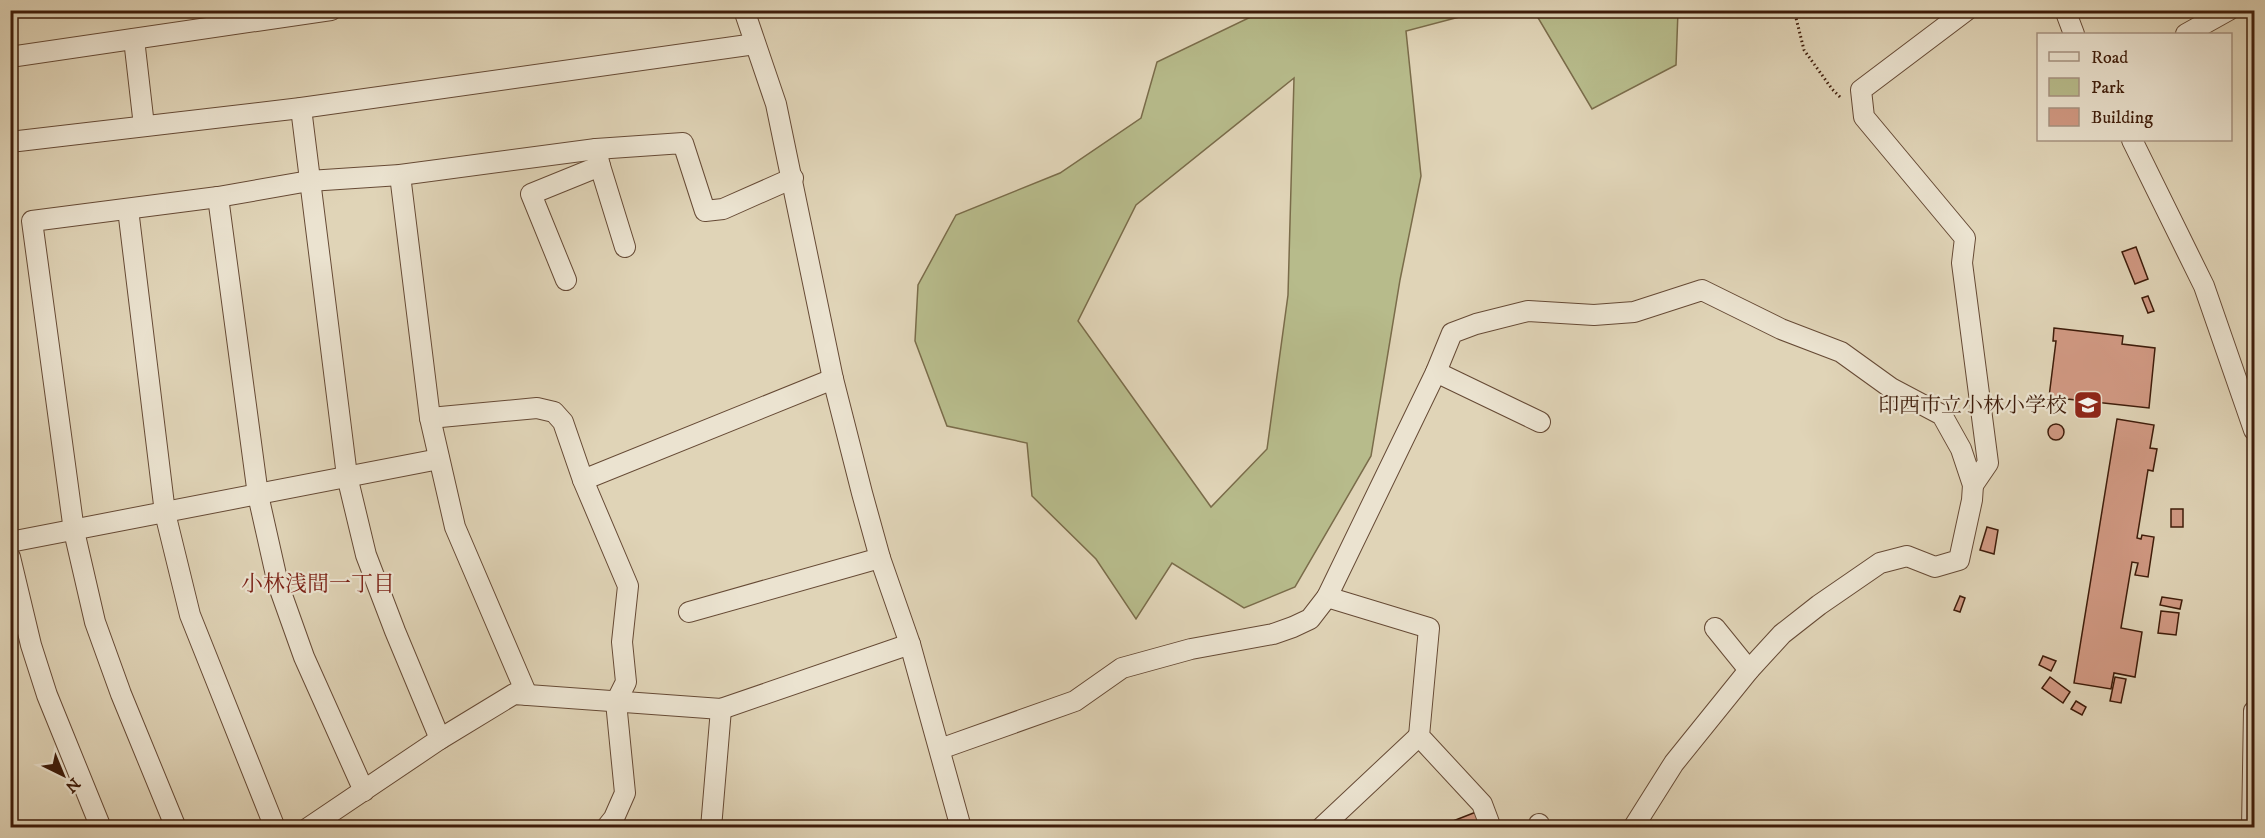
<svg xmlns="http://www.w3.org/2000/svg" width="2265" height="838" font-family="'IM FELL DW Pica','Noto Serif JP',serif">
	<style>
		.green { fill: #b7bb8b; stroke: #7a6c4a; stroke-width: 1.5; fill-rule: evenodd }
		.building { fill: #d19983; stroke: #3e1c0a; stroke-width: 1.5 }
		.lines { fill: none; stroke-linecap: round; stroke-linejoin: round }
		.minor-casing { stroke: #664a35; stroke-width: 22 }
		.path { stroke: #3e1c0a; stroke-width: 3; stroke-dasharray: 1.5 3; stroke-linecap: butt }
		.minor { stroke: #ebe3d0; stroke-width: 20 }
		.labels { text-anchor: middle; stroke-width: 4.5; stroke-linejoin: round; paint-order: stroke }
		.poi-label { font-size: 21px; fill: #3e1c0a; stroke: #ebe3d0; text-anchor: end }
		.neighbourhood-label { font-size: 22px; fill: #7a1f14; stroke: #ebe3d0 }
	</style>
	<rect width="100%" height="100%" fill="#e0d4b7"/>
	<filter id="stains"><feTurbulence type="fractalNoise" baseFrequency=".00333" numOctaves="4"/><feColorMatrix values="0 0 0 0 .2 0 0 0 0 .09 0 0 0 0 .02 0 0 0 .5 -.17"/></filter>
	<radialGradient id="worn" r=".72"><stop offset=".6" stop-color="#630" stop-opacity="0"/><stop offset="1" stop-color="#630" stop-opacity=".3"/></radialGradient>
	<g class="green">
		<path d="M1263,11H1482L1406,31L1421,176L1400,280L1371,456L1295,587L1244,608L1172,563L1136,619L1096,559L1032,496L1027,443L947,426L915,341L918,285L956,215L1060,173L1141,118L1157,62ZM1294,78L1288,295L1267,449L1211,507L1078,321L1136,205Z"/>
		<path d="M1534,11H1678L1676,65L1592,109Z"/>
	</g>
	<g class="building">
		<path d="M2136,247L2148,279L2135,284L2122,252Z"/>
		<path d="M2148,296L2154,311L2148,313L2142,298Z"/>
		<path d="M2054,328L2123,336L2122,344L2155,348L2149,408L2049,397L2056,341H2053Z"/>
		<path d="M2117,419L2154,425L2150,448L2157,449L2153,471L2148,470L2137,538L2141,539L2142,535L2154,537L2148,577L2135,575L2138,563L2132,562L2121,628L2142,632L2135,677L2114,673L2111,689L2074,683Z"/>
		<circle cx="2056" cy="432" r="8"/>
		<rect x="2171" y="509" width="12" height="18"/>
		<path d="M1987,527L1998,530L1994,554L1980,550Z"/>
		<path d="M1960,596L1965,598L1960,612L1954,610Z"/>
		<path d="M2162,597L2182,600L2180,609L2160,605Z"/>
		<path d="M2161,611L2179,613L2176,635L2158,633Z"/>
		<path d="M2043,656L2056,661L2051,671L2039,665Z"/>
		<path d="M2050,677L2070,692L2063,703L2042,688Z"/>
		<path d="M2115,677L2126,679L2121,703L2110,701Z"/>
		<path d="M2076,701L2086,707L2082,715L2071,709Z"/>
		<path d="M1476,812L1482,828H1449L1454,825L1453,821Z"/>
	</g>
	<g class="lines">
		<g class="minor-casing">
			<g id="minor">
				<path d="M744,10L776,104L833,379L862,493L880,558L910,644L961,828"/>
				<path d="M1967,10L1861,90L1864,117L1965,238L1962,263L1988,463L1973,485"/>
				<path d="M2065,10L2074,34"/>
				<path d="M2186,34L2229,10"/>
				<path d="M134,39L144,126"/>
				<path d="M10,57L331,10"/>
				<path d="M301,108L347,476L366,555L395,631L440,739"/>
				<path d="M2132,140L2204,286L2254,430"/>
				<path d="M10,142L301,108L755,44"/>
				<path d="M600,166L625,247"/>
				<path d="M400,175L430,418L455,527L527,695"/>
				<path d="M218,197L258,495L278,584L304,657L364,791"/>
				<path d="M128,209L165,513L190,615L275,828"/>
				<path d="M566,280L531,194L600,166L596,149"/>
				<path d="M1436,372L1540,422"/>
				<path d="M430,418L537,408L554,412L563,422L583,480L628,586L622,642L626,682L616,702L625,793L614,818L606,828"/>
				<path d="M583,480L833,379"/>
				<path d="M10,542L439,459"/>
				<path d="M10,557L31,645L47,695L101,828"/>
				<path d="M1327,597L1429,628L1419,736L1482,804L1491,828"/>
				<path d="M689,612L880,558"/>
				<path d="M1715,628L1749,670"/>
				<path d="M940,749L1075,701L1122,668L1191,649L1273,634L1293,627L1310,619L1327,597L1436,372L1452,333L1476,324L1528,311L1594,315L1634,312L1702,290L1781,329L1841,352L1891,388L1942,415L1961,449L1973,485L1972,500L1959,560L1935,567L1907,556L1880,563L1819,605L1782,634L1749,670L1674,763L1633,828"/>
				<path d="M176,828L121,694L95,622L74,531L32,221L218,197L309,181L400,175L596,149L683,143L705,211L723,209L793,178"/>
				<path d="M308,828L440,739L514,694L721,709L910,644"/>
				<path d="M711,828L721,709"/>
				<path d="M1321,828L1419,736"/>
				<path d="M1538,828L1539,824"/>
				<path d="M2252,828L2254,711"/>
			</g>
		</g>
		<path class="path" d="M1794,10L1804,50L1832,89L1842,99"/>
		<use href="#minor" class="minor"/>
	</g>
	<defs>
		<g id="school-square" transform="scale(1.5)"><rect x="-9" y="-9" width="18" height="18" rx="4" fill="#8f2418" stroke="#ebe3d0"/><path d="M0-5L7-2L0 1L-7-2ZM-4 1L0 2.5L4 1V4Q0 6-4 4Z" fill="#fff"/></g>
	</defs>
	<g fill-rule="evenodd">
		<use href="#school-square" x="2088" y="405"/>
	</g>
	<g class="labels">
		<g class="poi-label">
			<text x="2067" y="412">印西市立小林小学校</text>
		</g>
		<g class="neighbourhood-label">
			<text x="318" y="591">小林浅間一丁目</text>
		</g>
	</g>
	<rect width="2265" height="838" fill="none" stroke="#e0d4b7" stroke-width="36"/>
	<rect x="12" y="12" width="2241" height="814" fill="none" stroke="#3e1c0a" stroke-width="3"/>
	<rect x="18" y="18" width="2229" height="802" fill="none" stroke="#3e1c0a" stroke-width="1.5"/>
	<rect x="2037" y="33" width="195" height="108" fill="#ebe3d0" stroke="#a69381" stroke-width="1.5"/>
	<rect x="2049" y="52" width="30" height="9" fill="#ebe3d0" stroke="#a69381" stroke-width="1.5"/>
	<text x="2091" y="63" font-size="18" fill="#3e1c0a">Road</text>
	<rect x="2049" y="78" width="30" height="18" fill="#b7bb8b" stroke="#a69381" stroke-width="1.5"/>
	<text x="2091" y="93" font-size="18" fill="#3e1c0a">Park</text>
	<rect x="2049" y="108" width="30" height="18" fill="#d19983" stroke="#a69381" stroke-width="1.5"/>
	<text x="2091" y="123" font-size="18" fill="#3e1c0a">Building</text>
	<g transform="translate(63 775) rotate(137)" stroke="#ebe3d0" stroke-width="4.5" paint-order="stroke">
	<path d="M0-4.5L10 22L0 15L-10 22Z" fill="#3e1c0a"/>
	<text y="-9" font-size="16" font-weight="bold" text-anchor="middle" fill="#3e1c0a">N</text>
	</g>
	<rect width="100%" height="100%" filter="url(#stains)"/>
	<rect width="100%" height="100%" fill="url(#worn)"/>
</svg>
